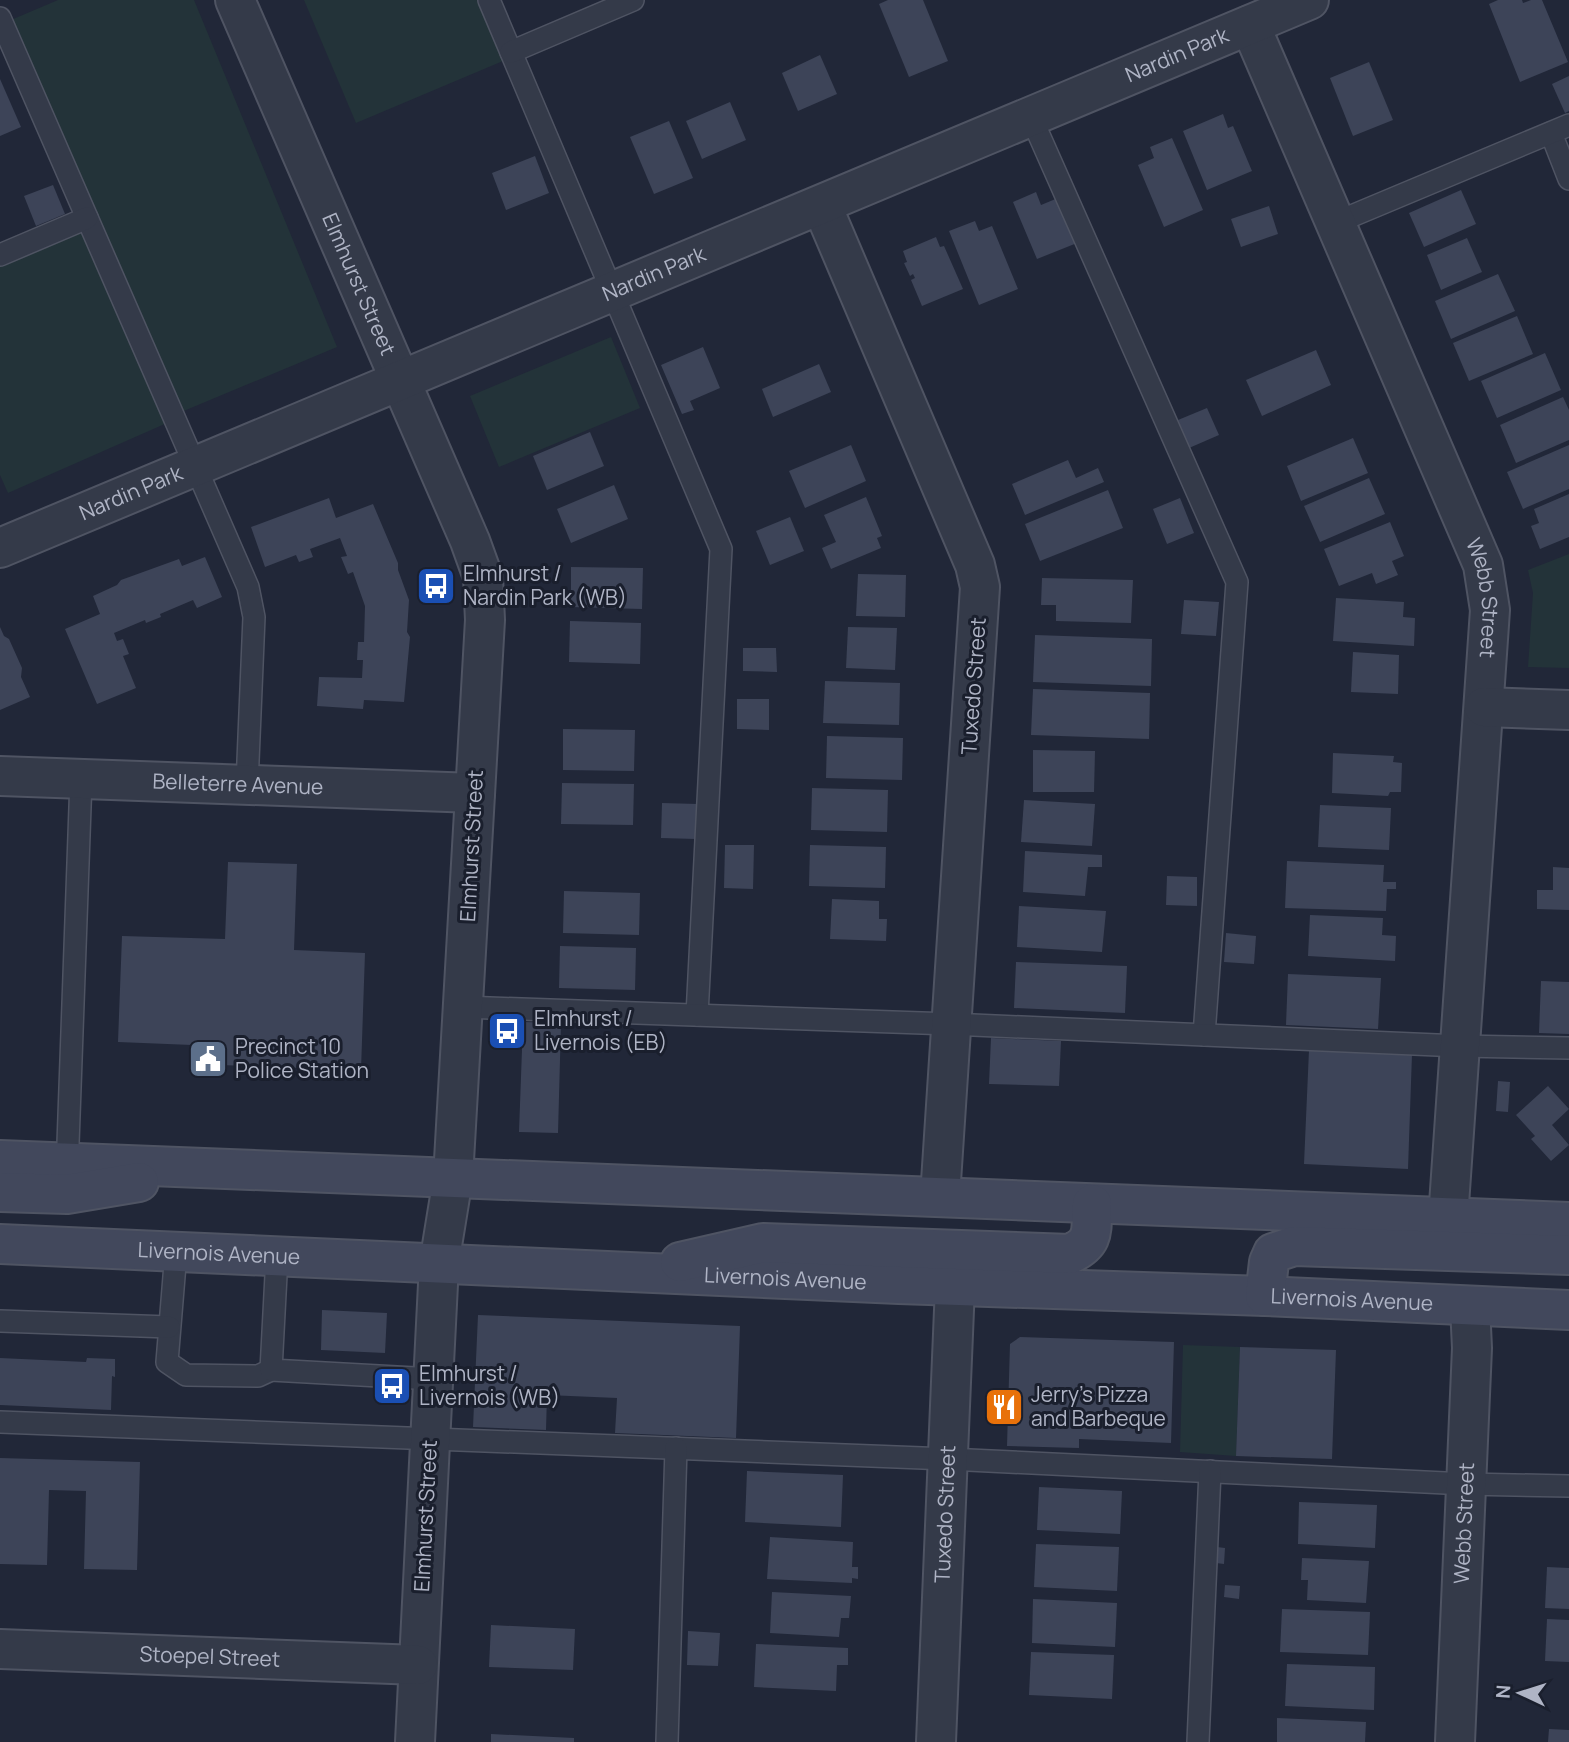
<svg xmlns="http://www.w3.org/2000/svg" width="1569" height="1742" font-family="Manrope,sans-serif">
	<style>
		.green { fill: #233339 }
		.building { fill: #3d4458 }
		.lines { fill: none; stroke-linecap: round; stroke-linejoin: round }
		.lane-casing { stroke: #4f5463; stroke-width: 24 }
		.street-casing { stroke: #4f5463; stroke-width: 42 }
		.secondary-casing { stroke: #4f5463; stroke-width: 42 }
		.lane { stroke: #343a49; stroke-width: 21 }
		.street { stroke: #343a49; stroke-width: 38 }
		.secondary { stroke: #42485c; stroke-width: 38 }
		.labels { text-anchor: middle; stroke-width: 6; stroke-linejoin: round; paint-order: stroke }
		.street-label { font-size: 21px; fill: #afb4c5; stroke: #1a1f2d }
		.poi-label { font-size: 21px; fill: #afb4c5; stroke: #1a1f2d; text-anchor: start }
	</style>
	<rect width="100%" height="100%" fill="#212738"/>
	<g class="green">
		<path d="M58,0H194L337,347L174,415L11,20Z"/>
		<path d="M304,0H477L503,61L356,123Z"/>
		<path d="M81,229L167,423L8,493L0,475V265Z"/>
		<path d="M611,337L640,408L499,467L470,396Z"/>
		<path d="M1569,554V668L1528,667L1533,593L1528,570Z"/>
		<path d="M1183,1345L1240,1347L1236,1456L1180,1452Z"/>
	</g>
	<g class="building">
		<path d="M888,0H923L948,61L909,77L879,4Z"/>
		<path d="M1498,0H1522L1523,3L1531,0H1542L1568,62L1520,82L1489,4Z"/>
		<path d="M820,55L837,94L798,111L782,73Z"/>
		<path d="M1369,62L1393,120L1353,136L1330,78Z"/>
		<path d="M1569,76V111L1565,113L1552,84Z"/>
		<path d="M0,79L21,127L0,136Z"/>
		<path d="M730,102L746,140L702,159L686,121Z"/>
		<path d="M1223,114L1228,128L1233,126L1252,171L1207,190L1183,131Z"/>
		<path d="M669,121L693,178L654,194L630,137Z"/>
		<path d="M1172,138L1203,210L1164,227L1138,165L1154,158L1150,147Z"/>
		<path d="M535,156L549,193L506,210L492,173Z"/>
		<path d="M53,185L65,214L36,226L24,196Z"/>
		<path d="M1461,190L1476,224L1424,247L1409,213Z"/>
		<path d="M1036,192L1041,205L1058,198L1077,243L1037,259L1013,202Z"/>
		<path d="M1269,206L1278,234L1241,247L1231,219Z"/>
		<path d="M975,221L979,231L992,226L1018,289L979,305L949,231Z"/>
		<path d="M936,237L940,247L944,246L963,289L922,306L911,280L915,278L913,274L910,276L904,263L907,262L903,251Z"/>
		<path d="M1467,238L1482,272L1441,290L1427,255Z"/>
		<path d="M1498,274L1515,311L1451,339L1435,301Z"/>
		<path d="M1517,316L1533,354L1469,381L1453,343Z"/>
		<path d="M703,347L720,388L690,401L694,410L682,414L661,365Z"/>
		<path d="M1316,350L1331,385L1262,416L1246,380Z"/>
		<path d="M1545,353L1561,390L1497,418L1481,381Z"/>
		<path d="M819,364L831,392L773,417L762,389Z"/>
		<path d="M1563,397L1569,410V440L1516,463L1500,425Z"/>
		<path d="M1207,408L1219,435L1189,448L1178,420Z"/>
		<path d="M590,432L604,466L547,490L533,456Z"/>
		<path d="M1353,438L1368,473L1301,501L1287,466Z"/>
		<path d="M851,445L866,481L805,508L789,471Z"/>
		<path d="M1569,445V489L1523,509L1507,472Z"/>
		<path d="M1068,460L1076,478L1098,468L1104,482L1025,515L1012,484Z"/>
		<path d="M1369,478L1385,514L1320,542L1304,506Z"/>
		<path d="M614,485L628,519L571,543L557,509Z"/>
		<path d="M1108,490L1123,528L1040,561L1025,524Z"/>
		<path d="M1569,494V537L1540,549L1531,526L1539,523L1534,509Z"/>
		<path d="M866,497L882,536L877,538L881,548L831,569L822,548L836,542L824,515Z"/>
		<path d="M329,498L336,518L373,504L398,563V570L409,600L407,632L410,637L404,702L364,700L363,709L317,706L319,677L362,678L363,660H357L358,642H364L365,606L353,572L348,574L341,557L347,556L340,538L310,549L313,557L299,562L296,555L265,567L251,527Z"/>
		<path d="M1180,498L1194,533L1167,544L1153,509Z"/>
		<path d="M790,517L804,551L770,565L756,531Z"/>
		<path d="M1390,522L1404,556L1392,561L1398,575L1376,584L1372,573L1339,586L1324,549Z"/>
		<path d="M205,557L222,597L197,608L193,600L160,614L161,617L146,623L145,620L114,633L117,641L123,639L129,654L123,656L136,688L97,704L65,629L100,614L93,596L117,585L121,580L179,559L182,566Z"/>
		<path d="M571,567L643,568L642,609L571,607Z"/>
		<path d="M858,574L906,575L905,617L856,616Z"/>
		<path d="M1042,578L1133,580L1131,623L1056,621V605H1041Z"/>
		<path d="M1336,598L1404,602L1403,617L1415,618L1414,646L1333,641Z"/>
		<path d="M1184,600L1219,602L1216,636L1181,634Z"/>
		<path d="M570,621L641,623L640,664L569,662Z"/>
		<path d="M0,627L4,636L9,639L22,668L21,677L30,697L0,710Z"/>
		<path d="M848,627L897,628L895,670L846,668Z"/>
		<path d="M1035,635L1152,639L1151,686L1033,682Z"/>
		<path d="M743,648H776L777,672L743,671Z"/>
		<path d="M1353,652L1399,655L1398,694L1351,692Z"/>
		<path d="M825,681L900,683L899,725L823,723Z"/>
		<path d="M1033,689L1150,693L1149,739L1031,735Z"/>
		<path d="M737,699H769V730L737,729Z"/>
		<path d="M563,729L635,730L634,771L563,770Z"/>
		<path d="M827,736L903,738L902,780L826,778Z"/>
		<path d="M1033,750L1095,751L1094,792H1033Z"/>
		<path d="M1333,753L1394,756L1393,762L1402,763L1401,792H1390L1388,796L1332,793Z"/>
		<path d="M562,783L634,784L633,825L561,824Z"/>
		<path d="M812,788L888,790L887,832L811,830Z"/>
		<path d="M1024,800L1095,804L1092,846L1021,842Z"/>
		<path d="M662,803L698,804L696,839L661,838Z"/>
		<path d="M1320,805L1391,808L1389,850L1318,847Z"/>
		<path d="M725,845H754L753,889L724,888Z"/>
		<path d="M810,845L886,847L885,888L809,886Z"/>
		<path d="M1025,851L1102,855V867H1088L1085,896L1023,892Z"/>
		<path d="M1287,861L1384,865L1383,882H1396V889H1387L1386,911L1285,908Z"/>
		<path d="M228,862L297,864L294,950L365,953L361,1070L191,1064L192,1045L118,1042L122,936L225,939Z"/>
		<path d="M1553,867L1569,868V910L1537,909V890H1553Z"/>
		<path d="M1167,876L1197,877V906L1166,905Z"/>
		<path d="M564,891L640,893L639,935L563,933Z"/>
		<path d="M832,899L879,901V919H887L886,941L830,939Z"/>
		<path d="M1019,906L1106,911L1102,952L1017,947Z"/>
		<path d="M1310,915L1383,918L1382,935L1396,936L1395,961L1308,956Z"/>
		<path d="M1226,933L1256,936L1254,964L1224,962Z"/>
		<path d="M560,946L636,948L635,990L559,988Z"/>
		<path d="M1016,962L1127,966L1125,1013L1014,1008Z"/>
		<path d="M1288,974L1381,978L1378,1029L1286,1025Z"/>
		<path d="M1541,981L1569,982V1034L1539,1033Z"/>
		<path d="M523,1022L561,1023L558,1133L519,1132Z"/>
		<path d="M991,1038L1061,1041L1059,1086L989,1084Z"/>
		<path d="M1309,1050L1412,1054L1408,1169L1304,1164Z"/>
		<path d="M1498,1081L1510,1082L1508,1112L1496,1111Z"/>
		<path d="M1548,1086L1569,1109L1552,1125L1569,1145L1551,1161L1531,1139L1535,1136L1516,1115Z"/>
		<path d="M322,1310L387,1313L385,1353L321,1350Z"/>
		<path d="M478,1315L740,1326L736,1438L615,1433L617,1398L547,1395L546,1430L473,1427Z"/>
		<path d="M1020,1337L1174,1342L1171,1443L1079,1439V1448L1007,1446L1010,1344Z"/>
		<path d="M1240,1347L1336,1350L1332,1459L1236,1456Z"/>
		<path d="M0,1358L86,1362L87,1358L115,1359V1377L112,1376L111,1410L0,1405Z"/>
		<path d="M0,1458L140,1462L137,1570L84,1569L86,1491L49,1490L47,1565L0,1564Z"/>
		<path d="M747,1471L843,1475L841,1527L745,1522Z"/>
		<path d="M1039,1487L1122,1491L1120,1534L1037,1530Z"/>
		<path d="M1299,1502L1377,1505L1375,1548L1298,1544Z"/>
		<path d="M770,1537L853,1542L852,1567H858V1579L852,1578V1583L767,1579Z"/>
		<path d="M1036,1544L1119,1547L1117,1591L1034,1587Z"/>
		<path d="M1217,1547L1225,1548L1224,1564L1216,1563Z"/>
		<path d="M1302,1558L1369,1561L1366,1603L1307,1600L1308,1580H1301Z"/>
		<path d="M1547,1567L1569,1568V1609L1545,1608Z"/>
		<path d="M1225,1585L1240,1586L1239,1599L1224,1597Z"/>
		<path d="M772,1592L851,1596L849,1618H841L839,1637L770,1633Z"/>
		<path d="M1033,1599L1117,1603L1115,1647L1032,1643Z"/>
		<path d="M1282,1609L1370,1612L1368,1655L1280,1652Z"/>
		<path d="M1547,1619L1569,1620V1662L1545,1661Z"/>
		<path d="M491,1625L575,1629L573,1670L489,1667Z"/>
		<path d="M688,1631L720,1633L718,1666L687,1665Z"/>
		<path d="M756,1644L848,1648V1665H837L836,1691L754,1687Z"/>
		<path d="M1031,1652L1114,1655L1112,1699L1029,1695Z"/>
		<path d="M1287,1664L1375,1667L1374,1710L1285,1706Z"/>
		<path d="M1277,1718L1366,1722L1365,1742H1277Z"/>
		<path d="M1549,1729L1569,1730V1742H1548Z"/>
		<path d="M491,1734L574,1738V1742H491Z"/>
	</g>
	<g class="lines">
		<g class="lane-casing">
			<g id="lane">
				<path d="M489,0L721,549L697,1015"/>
				<path d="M0,18L248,587L254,617L247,785"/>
				<path d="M511,52L633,0"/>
				<path d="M1031,117L1237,582L1204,1035"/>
				<path d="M1551,133L1569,179"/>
				<path d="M1335,223L1569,125"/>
				<path d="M0,255L87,218"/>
				<path d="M463,1007L951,1024L1460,1046L1569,1048"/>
				<path d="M67,1172L81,779"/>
				<path d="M176,1252L167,1362L186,1375L258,1376L271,1370"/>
				<path d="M277,1256L271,1370L433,1379"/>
				<path d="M0,1321L169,1327"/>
				<path d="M0,1422L948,1459L1466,1484L1569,1486"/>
				<path d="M667,1742L676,1448"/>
				<path d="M1198,1742L1210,1471"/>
			</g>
		</g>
		<g class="street-casing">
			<g id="street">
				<path id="s1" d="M235,0L470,541L483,577L485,620L453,1178L439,1264L415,1742"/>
				<path id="s2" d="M1250,25L1483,565L1490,610L1448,1219"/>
				<path d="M822,206L975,565L980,587L940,1197"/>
				<path id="s3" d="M0,548L1309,0"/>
				<path d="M1484,707L1569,710"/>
				<path id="s4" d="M0,776L475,793"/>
				<path id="s5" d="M0,1649L418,1665"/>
				<path id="s6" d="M936,1742L955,1286"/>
				<path id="s7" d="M1455,1742L1472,1348L1470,1306"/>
			</g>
		</g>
		<g class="secondary-casing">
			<g id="secondary">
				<path d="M0,1160L1569,1222"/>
				<path d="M0,1192L67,1194L139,1182"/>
				<path id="s8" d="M0,1244L899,1284L1265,1296L1569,1310"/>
				<path d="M680,1262L763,1243L1070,1254C1096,1242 1091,1230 1092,1204"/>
				<path d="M1265,1296L1269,1262L1273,1253L1294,1246L1569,1255"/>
			</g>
		</g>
		<use href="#lane" class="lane"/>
		<use href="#street" class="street"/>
		<use href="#secondary" class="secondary"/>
	</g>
	<defs>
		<g id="bus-square" transform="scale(2.0125)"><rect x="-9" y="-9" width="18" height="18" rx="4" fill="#1a4fb4" stroke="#1a1f2d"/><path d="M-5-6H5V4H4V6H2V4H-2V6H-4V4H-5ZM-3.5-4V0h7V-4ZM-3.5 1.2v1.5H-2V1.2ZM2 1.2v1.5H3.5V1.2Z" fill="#fff"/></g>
		<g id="civic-square" transform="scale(2.0125)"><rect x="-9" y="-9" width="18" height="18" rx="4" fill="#5c6f8a" stroke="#1a1f2d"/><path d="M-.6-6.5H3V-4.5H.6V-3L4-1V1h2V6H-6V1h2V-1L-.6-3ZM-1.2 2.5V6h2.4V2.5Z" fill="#fff"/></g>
		<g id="restaurant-square" transform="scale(2.0125)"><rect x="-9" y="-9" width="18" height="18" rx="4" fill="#e8710a" stroke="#1a1f2d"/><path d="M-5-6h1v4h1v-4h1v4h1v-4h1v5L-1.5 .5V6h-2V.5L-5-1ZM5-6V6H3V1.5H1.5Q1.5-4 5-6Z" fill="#fff"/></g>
	</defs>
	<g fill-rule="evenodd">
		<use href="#bus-square" x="436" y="586"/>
		<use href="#bus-square" x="507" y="1031"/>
		<use href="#civic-square" x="208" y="1059"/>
		<use href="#bus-square" x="392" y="1386"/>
		<use href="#restaurant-square" x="1004" y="1407"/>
	</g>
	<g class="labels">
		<g class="street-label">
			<text dy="7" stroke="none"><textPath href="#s3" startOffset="1276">Nardin Park</textPath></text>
			<text dy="7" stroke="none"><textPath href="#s3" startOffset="709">Nardin Park</textPath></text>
			<text dy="7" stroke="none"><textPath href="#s1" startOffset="310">Elmhurst Street</textPath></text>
			<text dy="7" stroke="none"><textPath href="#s3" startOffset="142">Nardin Park</textPath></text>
			<text dy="7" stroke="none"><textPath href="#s2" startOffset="621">Webb Street</textPath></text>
			<text transform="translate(974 686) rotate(-86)" y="7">Tuxedo Street</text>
			<text dy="7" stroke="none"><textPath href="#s4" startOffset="238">Belleterre Avenue</textPath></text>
			<text transform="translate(472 846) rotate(-87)" y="7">Elmhurst Street</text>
			<text dy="7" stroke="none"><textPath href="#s8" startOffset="219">Livernois Avenue</textPath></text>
			<text dy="7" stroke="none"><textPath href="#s8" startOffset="786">Livernois Avenue</textPath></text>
			<text dy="7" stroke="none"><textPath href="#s8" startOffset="1353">Livernois Avenue</textPath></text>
			<text dy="7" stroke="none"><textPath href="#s6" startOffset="228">Tuxedo Street</textPath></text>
			<text transform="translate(426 1516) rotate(-87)" y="7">Elmhurst Street</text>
			<text dy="7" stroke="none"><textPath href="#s7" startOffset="219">Webb Street</textPath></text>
			<text dy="7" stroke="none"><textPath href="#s5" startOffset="210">Stoepel Street</textPath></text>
		</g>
		<g class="poi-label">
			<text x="463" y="581">Elmhurst /<tspan x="463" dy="24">Nardin Park (WB)</tspan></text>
			<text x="534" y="1026">Elmhurst /<tspan x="534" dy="24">Livernois (EB)</tspan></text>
			<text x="235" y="1054">Precinct 10<tspan x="235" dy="24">Police Station</tspan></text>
			<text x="419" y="1381">Elmhurst /<tspan x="419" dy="24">Livernois (WB)</tspan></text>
			<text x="1031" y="1402">Jerry's Pizza<tspan x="1031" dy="24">and Barbeque</tspan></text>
		</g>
	</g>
	<g transform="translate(1520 1693) rotate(274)" stroke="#1a1f2d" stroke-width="5" paint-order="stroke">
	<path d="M0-5L12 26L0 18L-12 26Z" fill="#afb4c5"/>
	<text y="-10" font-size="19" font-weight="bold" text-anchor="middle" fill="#afb4c5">N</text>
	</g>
</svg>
